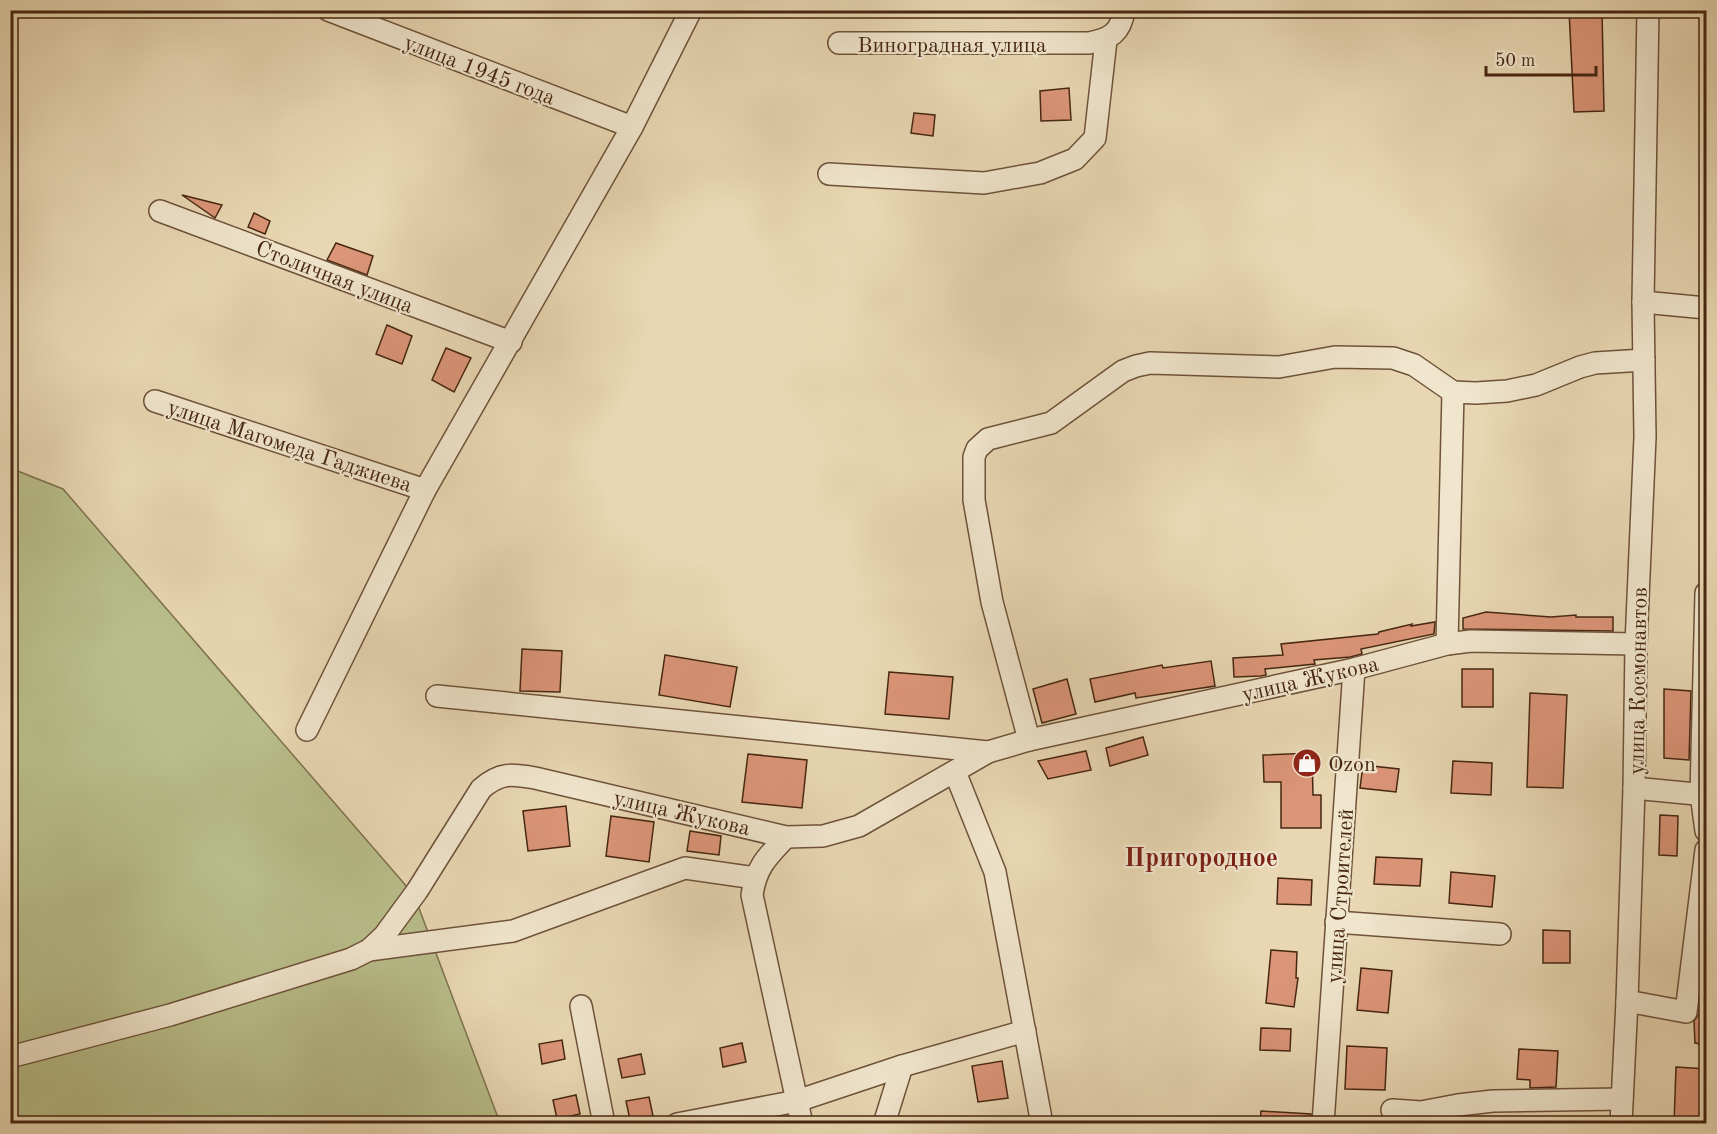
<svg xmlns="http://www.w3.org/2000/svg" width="1717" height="1134" font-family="'Old Standard TT',serif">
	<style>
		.green { fill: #b8be8a; stroke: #7f724e; stroke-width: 1.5 }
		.building { fill: #db9578; stroke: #462611; stroke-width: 1.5 }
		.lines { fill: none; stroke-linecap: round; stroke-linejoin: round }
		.minor-casing { stroke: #6e5239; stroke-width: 24 }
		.minor { stroke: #f0e5cd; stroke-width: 21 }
		.labels { text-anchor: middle; stroke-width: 4.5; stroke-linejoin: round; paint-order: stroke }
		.street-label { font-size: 22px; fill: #462611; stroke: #f0e5cd }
		.poi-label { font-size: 22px; fill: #462611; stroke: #f0e5cd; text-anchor: start }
		.quarter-label { font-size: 26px; font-weight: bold; fill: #7a1f14; stroke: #f0e5cd }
	</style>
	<rect width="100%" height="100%" fill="#e8d7b2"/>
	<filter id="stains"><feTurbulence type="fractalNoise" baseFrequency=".00333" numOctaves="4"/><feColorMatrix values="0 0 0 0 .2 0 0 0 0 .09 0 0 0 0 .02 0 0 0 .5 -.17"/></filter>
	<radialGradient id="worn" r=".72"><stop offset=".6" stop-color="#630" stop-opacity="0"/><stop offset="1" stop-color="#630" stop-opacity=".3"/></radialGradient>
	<path class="green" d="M10,468L63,489L414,895L500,1123H11Z"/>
	<g class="building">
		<path d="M1569,10H1602L1604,111L1574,112Z"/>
		<path d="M1069,88L1071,120L1041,121L1040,91Z"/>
		<path d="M914,113L935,115L933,136L911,133Z"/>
		<path d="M182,195L222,205L215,218Z"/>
		<path d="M254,213L270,221L265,234L248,227Z"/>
		<path d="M336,243L373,256L367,275L327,260Z"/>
		<path d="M387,325L412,336L402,364L376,354Z"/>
		<path d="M446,348L471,358L454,392L432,380Z"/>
		<path d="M1486,612L1551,617L1576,615V617H1613V631L1463,629V618Z"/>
		<path d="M1435,622L1434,634L1361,649L1362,654L1350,657L1314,660L1315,664L1265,669L1266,675L1261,676L1234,677L1233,658L1283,655L1281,644L1378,634L1379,632L1412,624L1411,626Z"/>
		<path d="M522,649L562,651L560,692L520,691Z"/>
		<path d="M665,655L737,667L730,707L659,695Z"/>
		<path d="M1211,661L1215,686L1136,698L1135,693L1095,702L1090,679L1162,665L1163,668Z"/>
		<rect x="1462" y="669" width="31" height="38"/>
		<path d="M889,672L953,677L949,719L885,714Z"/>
		<path d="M1067,679L1076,714L1042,723L1033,689Z"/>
		<path d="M1664,689L1691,691L1689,760L1664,758Z"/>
		<path d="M1530,693L1567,695L1563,788L1527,787Z"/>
		<path d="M1143,737L1148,755L1110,766L1106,748Z"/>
		<path d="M1086,751L1091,770L1048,779L1038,761Z"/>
		<path d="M1312,753L1313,795H1321V828H1281V782H1264L1263,755Z"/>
		<path d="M748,754L807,760L802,808L742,802Z"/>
		<path d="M1453,761L1492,763L1491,795L1451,793Z"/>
		<path d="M1363,765L1399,769L1396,792L1360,788Z"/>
		<path d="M566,806L570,846L528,851L523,811Z"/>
		<path d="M1660,815L1678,816L1677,856L1659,855Z"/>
		<path d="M611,816L654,822L649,862L606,856Z"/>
		<path d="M690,831L721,836L719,855L687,851Z"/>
		<path d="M1376,857L1422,859L1420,886L1374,884Z"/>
		<path d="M1451,872L1495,876L1492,907L1449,903Z"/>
		<path d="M1278,878L1312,880L1311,905L1277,904Z"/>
		<path d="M1543,930L1570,931V963H1543Z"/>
		<path d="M1271,950L1297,952L1296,978H1298L1294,1007L1266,1003Z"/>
		<path d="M1706,956H1707V1045L1695,1043L1694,1021L1699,1014Z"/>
		<path d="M1361,968L1392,971L1388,1013L1357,1010Z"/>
		<path d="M1261,1028L1291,1029L1290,1051L1260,1050Z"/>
		<path d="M562,1040L565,1059L542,1064L539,1044Z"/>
		<path d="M742,1043L746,1062L723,1067L720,1048Z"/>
		<path d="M1347,1046L1387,1048L1385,1090L1345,1089Z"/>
		<path d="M1519,1049L1558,1051L1556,1087L1530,1088V1080L1517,1079Z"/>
		<path d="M641,1054L645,1074L622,1078L618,1059Z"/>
		<path d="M1002,1061L1008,1098L978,1102L972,1066Z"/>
		<path d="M1676,1067L1707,1069V1124H1674Z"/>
		<path d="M576,1095L580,1114L557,1119L553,1100Z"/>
		<path d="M649,1097L653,1116L630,1120L626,1101Z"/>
		<path d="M1261,1111L1311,1114L1310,1124H1260Z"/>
	</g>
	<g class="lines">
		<g class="minor-casing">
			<g id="minor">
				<path d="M328,10L632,127"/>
				<path d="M839,43H1089C1110,39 1121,33 1124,10"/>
				<path d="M829,174L984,183L1040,173L1075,159L1095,138L1106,40"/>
				<path d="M160,211L511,342"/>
				<path d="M1643,302L1706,308"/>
				<path d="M155,401L425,490"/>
				<path d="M1706,593L1701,794L1706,831"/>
				<path d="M1447,644L1453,392"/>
				<path d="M437,696L988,752"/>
				<path d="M307,730L425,490L632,127L691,10"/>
				<path d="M1029,740L992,602L974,500V457L977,449L988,439L1051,423L1123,371L1136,366L1150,363L1279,367L1335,357L1393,358L1414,365L1453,392L1476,393L1507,391L1536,385L1580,367L1595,363L1644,360"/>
				<path d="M955,772L995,872L1042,1124"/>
				<path d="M1634,788L1706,795"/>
				<path d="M786,837C767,857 756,867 752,895L802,1124"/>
				<path d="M1336,922L1500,934"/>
				<path d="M369,950L513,931L685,868L755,878"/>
				<path d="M1627,1001L1686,1012L1706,850"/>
				<path d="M581,1006L604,1124"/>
				<path d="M10,1057L170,1015L351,959L369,950L384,936L417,891L481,789C500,772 512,774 535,778L786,837L823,836L859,826L988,752L1029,740L1354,669L1447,644L1471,641L1636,644"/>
				<path d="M1392,1110L1421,1112L1458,1105L1493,1101L1622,1099"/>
				<path d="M677,1124L797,1101L902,1066L1025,1031"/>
				<path d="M884,1124L902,1066"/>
				<path d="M1323,1124L1354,669"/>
				<path d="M1621,1124L1627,1001L1634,788L1636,644L1645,437L1643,302L1648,10"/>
			</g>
		</g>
		<use href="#minor" class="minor"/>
	</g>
	<defs>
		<g id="shop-disc" transform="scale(1.5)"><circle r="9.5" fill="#8f2418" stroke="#f0e5cd"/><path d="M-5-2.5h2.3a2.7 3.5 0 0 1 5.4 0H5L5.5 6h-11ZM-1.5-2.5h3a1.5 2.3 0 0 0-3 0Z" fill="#fff"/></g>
	</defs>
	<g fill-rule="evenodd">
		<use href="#shop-disc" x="1307" y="763"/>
	</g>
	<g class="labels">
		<g class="street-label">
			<text x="952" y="52">Виноградная улица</text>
			<text transform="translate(480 69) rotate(21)" y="8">улица 1945 года</text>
			<text transform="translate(335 276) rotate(21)" y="8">Столичная улица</text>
			<text transform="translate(290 445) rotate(18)" y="8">улица Магомеда Гаджиева</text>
			<text transform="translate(1310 678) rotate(-13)" y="8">улица Жукова</text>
			<text transform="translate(1637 681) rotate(-89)" y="8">улица Космонавтов</text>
			<text transform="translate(682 812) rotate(13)" y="8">улица Жукова</text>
			<text transform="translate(1339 896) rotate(-86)" y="8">улица Строителей</text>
		</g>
		<g class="poi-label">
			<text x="1328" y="771">Ozon</text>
		</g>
		<g class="quarter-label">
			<text x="1201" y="866">Пригородное</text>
		</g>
	</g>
	<rect width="1717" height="1134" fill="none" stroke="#e8d7b2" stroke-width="36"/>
	<rect x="12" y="12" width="1693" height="1110" fill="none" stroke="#462611" stroke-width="3"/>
	<rect x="18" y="18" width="1681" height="1098" fill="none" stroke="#462611" stroke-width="1.5"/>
	<path d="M1486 66v9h110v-9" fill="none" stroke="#462611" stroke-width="3"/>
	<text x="1495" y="66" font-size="18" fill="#462611" stroke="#f0e5cd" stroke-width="4.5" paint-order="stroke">50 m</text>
	<rect width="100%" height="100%" filter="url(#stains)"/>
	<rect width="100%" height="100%" fill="url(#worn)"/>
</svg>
